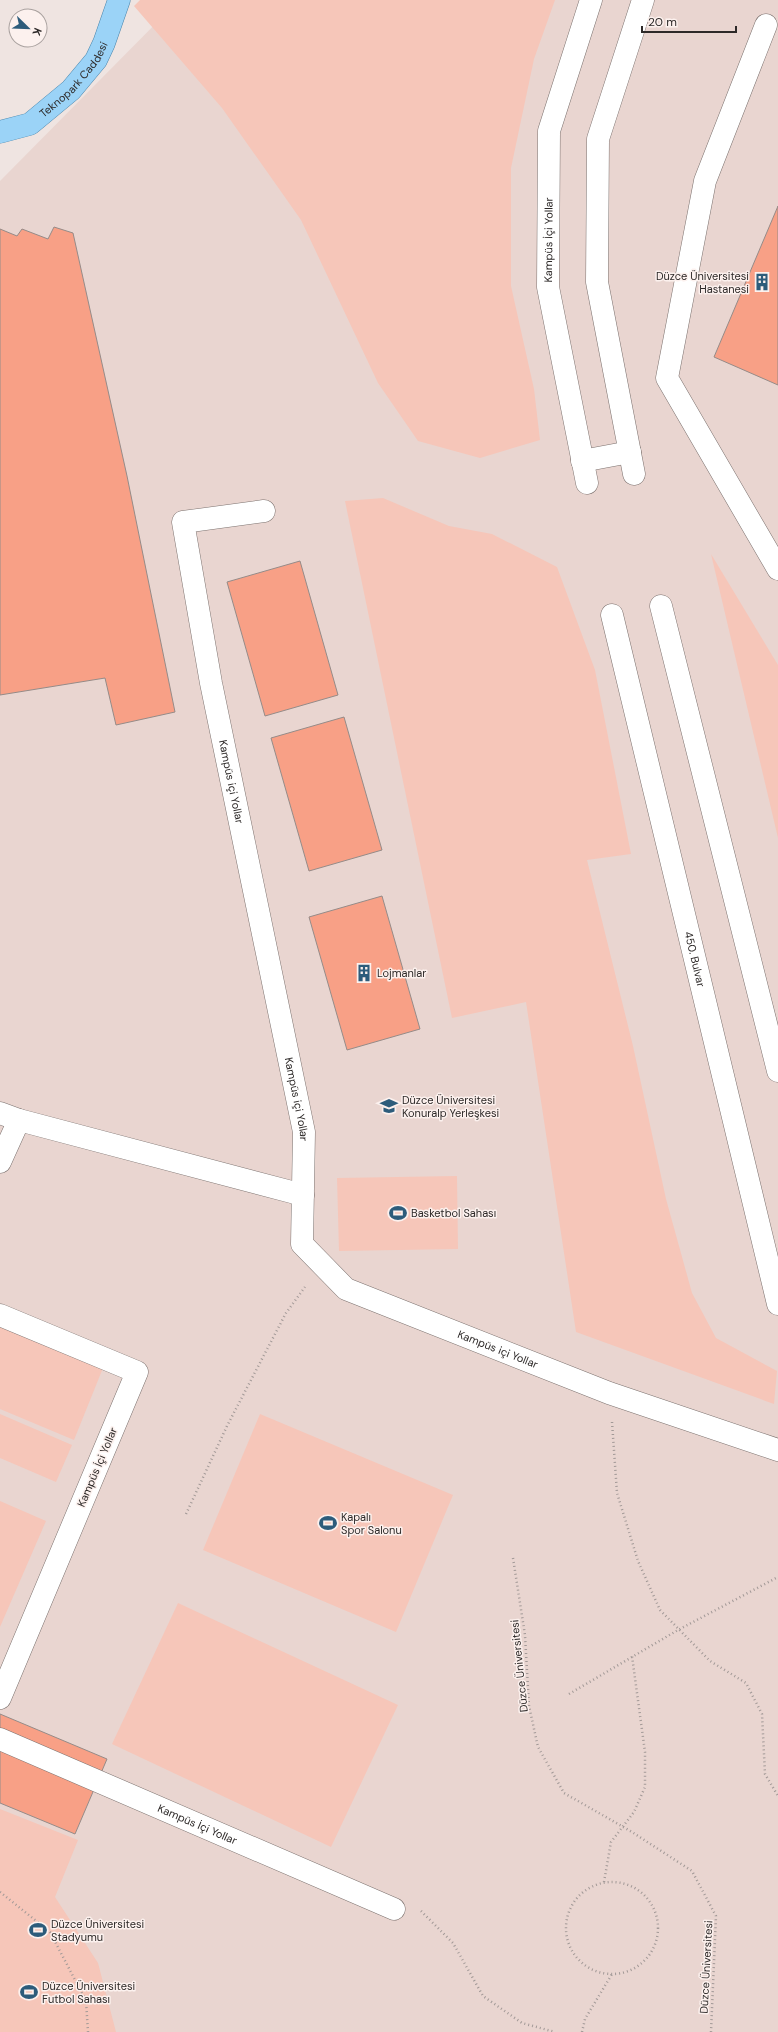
<svg xmlns="http://www.w3.org/2000/svg" width="778" height="2032" font-family="'DM Sans',sans-serif">
	<style>
		.built { fill: #e9d5d0 }
		.green { fill: #f6c6b9 }
		.building { fill: #f8a086; stroke: #958b88 }
		.lines { fill: none; stroke-linecap: round; stroke-linejoin: round }
		.minor-casing { stroke: #7c726f; stroke-width: 23 }
		.major-casing { stroke: #4985ab; stroke-width: 23 }
		.path { stroke: #a29997; stroke-width: 2.5; stroke-dasharray: 1 3; stroke-linecap: butt }
		.minor { stroke: #fff; stroke-width: 22 }
		.major { stroke: #9bd3f7; stroke-width: 22 }
		.labels { text-anchor: middle; stroke-width: 3; stroke-linejoin: round; paint-order: stroke }
		.street-label { font-size: 11px; fill: #2d2928; stroke: #fcf1ee }
		.poi-label { font-size: 11px; fill: #2d2928; stroke: #fcf1ee; text-anchor: start }
	</style>
	<rect width="100%" height="100%" fill="#efe4e1"/>
	<path class="built" d="M179,0H778V2032H0V181Z"/>
	<g class="green">
		<path d="M140,0H555L534,59L511,168V286L534,389L540,440L480,458L418,441L378,383L301,220L222,108L134,6Z"/>
		<path d="M383,498L449,526L492,534L557,567L595,670L631,854L587,860L633,1046L666,1199L692,1293L716,1338L777,1371L774,1404L576,1332L526,1002L452,1018L345,501Z"/>
		<path d="M711,554L778,665V838Z"/>
		<path d="M457,1176L458,1249L339,1251L337,1178Z"/>
		<path d="M0,1320L105,1363L74,1440L0,1409Z"/>
		<path d="M0,1414L72,1445L56,1482L0,1458Z"/>
		<path d="M260,1414L453,1495L396,1632L203,1550Z"/>
		<path d="M0,1501L46,1521L0,1627Z"/>
		<path d="M178,1603L398,1705L331,1847L112,1744Z"/>
		<path d="M0,1809L78,1840L55,1897L98,1963L116,2032H0Z"/>
	</g>
	<g class="building">
		<path d="M778,206V385L714,357Z"/>
		<path d="M54,227L73,233L127,476L175,712L116,725L105,678L0,695V229L17,236L22,229L48,239Z"/>
		<path d="M300,561L338,695L265,716L227,582Z"/>
		<path d="M344,717L382,850L309,871L271,738Z"/>
		<path d="M382,896L420,1029L347,1050L309,917Z"/>
		<path d="M0,1714L107,1759L75,1834L0,1803Z"/>
	</g>
	<g class="lines">
		<g class="minor-casing">
			<g id="minor">
				<path d="M766,25L705,181L667,378L778,569"/>
				<path d="M582,461L630,452"/>
				<path d="M634,474L597,282L598,139L643,0"/>
				<path id="s1" d="M587,483L548,287L549,131L591,0"/>
				<path id="s2" d="M264,511L183,522L211,683L304,1132L302,1244L346,1289L609,1393L778,1450"/>
				<path d="M661,606L778,1071"/>
				<path id="s3" d="M612,615L778,1304"/>
				<path d="M0,1113L19,1120L303,1195"/>
				<path d="M0,1162L19,1120"/>
				<path d="M0,1315L137,1372L0,1698"/>
				<path id="s4" d="M0,1739L394,1909"/>
			</g>
		</g>
		<g class="major-casing">
			<g id="major">
				<path id="s5" d="M0,132L30,124L71,90L96,60L104,43L119,0"/>
			</g>
		</g>
		<g class="path">
			<path d="M612,1422L617,1493L638,1561L660,1610L710,1661L746,1683L762,1714L765,1774L778,1796"/>
			<path d="M186,1514L227,1426L286,1313L305,1287"/>
			<path d="M513,1558L525,1635L529,1706L538,1747L564,1793L632,1832L692,1871L716,1916L711,2032"/>
			<path d="M569,1694L678,1630L778,1577"/>
			<path d="M604,1882L611,1842L634,1812L645,1787V1752L632,1656"/>
			<circle cx="612" cy="1928" r="46"/>
			<path d="M0,1892L50,1932L86,2001L88,2032"/>
			<path d="M421,1911L453,1943L483,1996L522,2023L555,2032"/>
			<path d="M582,2032L585,2019L612,1974"/>
		</g>
		<use href="#minor" class="minor"/>
		<use href="#major" class="major"/>
	</g>
	<defs>
		<g id="building-bare" transform="scale(1.38)"><path d="M-4-6H4V6H1V3H-1V6H-4ZM-2.5-4.3h1.7v1.8h-1.7ZM.8-4.3h1.7v1.8H.8ZM-2.5-1h1.7V.8h-1.7ZM.8-1h1.7V.8H.8Z" fill="#2d5c7b" stroke="#fcf1ee" stroke-width="2.5" paint-order="stroke"/></g>
		<g id="university-bare" transform="scale(1.38)"><path d="M0-5L7-2L0 1L-7-2ZM-4 1L0 2.5L4 1V4Q0 6-4 4Z" fill="#2d5c7b" stroke="#fcf1ee" stroke-width="2.5" paint-order="stroke"/></g>
		<g id="stadium-bare" transform="scale(1.38)"><path d="M0-5a6.5 5 0 1 0 0 10a6.5 5 0 1 0 0-10ZM-3.5-1.8h7v3.6h-7Z" fill="#2d5c7b" stroke="#fcf1ee" stroke-width="2.5" paint-order="stroke"/></g>
	</defs>
	<g fill-rule="evenodd">
		<use href="#building-bare" x="762" y="282"/>
		<use href="#building-bare" x="364" y="973"/>
		<use href="#university-bare" x="389" y="1106"/>
		<use href="#stadium-bare" x="398" y="1213"/>
		<use href="#stadium-bare" x="328" y="1523"/>
		<use href="#stadium-bare" x="38" y="1930"/>
		<use href="#stadium-bare" x="29" y="1992"/>
	</g>
	<g class="labels">
		<g class="street-label">
			<text dy="4" stroke="none"><textPath href="#s5" startOffset="94">Teknopark Caddesi</textPath></text>
			<text dy="4" stroke="none"><textPath href="#s1" startOffset="247">Kampüs İçi Yollar</textPath></text>
			<text dy="4" stroke="none"><textPath href="#s2" startOffset="346">Kampüs içi Yollar</textPath></text>
			<text dy="4" stroke="none"><textPath href="#s3" startOffset="354">450. Bulvar</textPath></text>
			<text dy="4" stroke="none"><textPath href="#s2" startOffset="670">Kampüs içi Yollar</textPath></text>
			<text dy="4" stroke="none"><textPath href="#s2" startOffset="1042">Kampüs içi Yollar</textPath></text>
			<text transform="translate(97 1467) rotate(-67)" y="4">Kampüs İçi Yollar</text>
			<text transform="translate(519 1666) rotate(-96)" y="4">Düzce Üniversitesi</text>
			<text dy="4" stroke="none"><textPath href="#s4" startOffset="215">Kampüs İçi Yollar</textPath></text>
			<text transform="translate(706 1967) rotate(-87)" y="4">Düzce Üniversitesi</text>
		</g>
		<g class="poi-label">
			<text x="749" y="280" text-anchor="end">Düzce Üniversitesi<tspan x="749" dy="13">Hastanesi</tspan></text>
			<text x="377" y="977">Lojmanlar</text>
			<text x="402" y="1104">Düzce Üniversitesi<tspan x="402" dy="13">Konuralp Yerleşkesi</tspan></text>
			<text x="411" y="1217">Basketbol Sahası</text>
			<text x="341" y="1521">Kapalı<tspan x="341" dy="13">Spor Salonu</tspan></text>
			<text x="51" y="1928">Düzce Üniversitesi<tspan x="51" dy="13">Stadyumu</tspan></text>
			<text x="42" y="1990">Düzce Üniversitesi<tspan x="42" dy="13">Futbol Sahası</tspan></text>
		</g>
	</g>
	<g transform="translate(28 28) rotate(113)"><circle r="19" fill="#fcf1ee" stroke="#a9a19f"/>
	<path d="M0-3L7 15L0 10L-7 15Z" fill="#2d5c7b"/>
	<text y="-6" font-size="11" font-weight="bold" text-anchor="middle" fill="#2d2928">K</text>
	</g>
	<path d="M642 26v6h94v-6" fill="none" stroke="#2d2928" stroke-width="2"/>
	<text x="648" y="26" font-size="12" fill="#2d2928" stroke="#fcf1ee" stroke-width="3" paint-order="stroke">20 m</text>
</svg>
